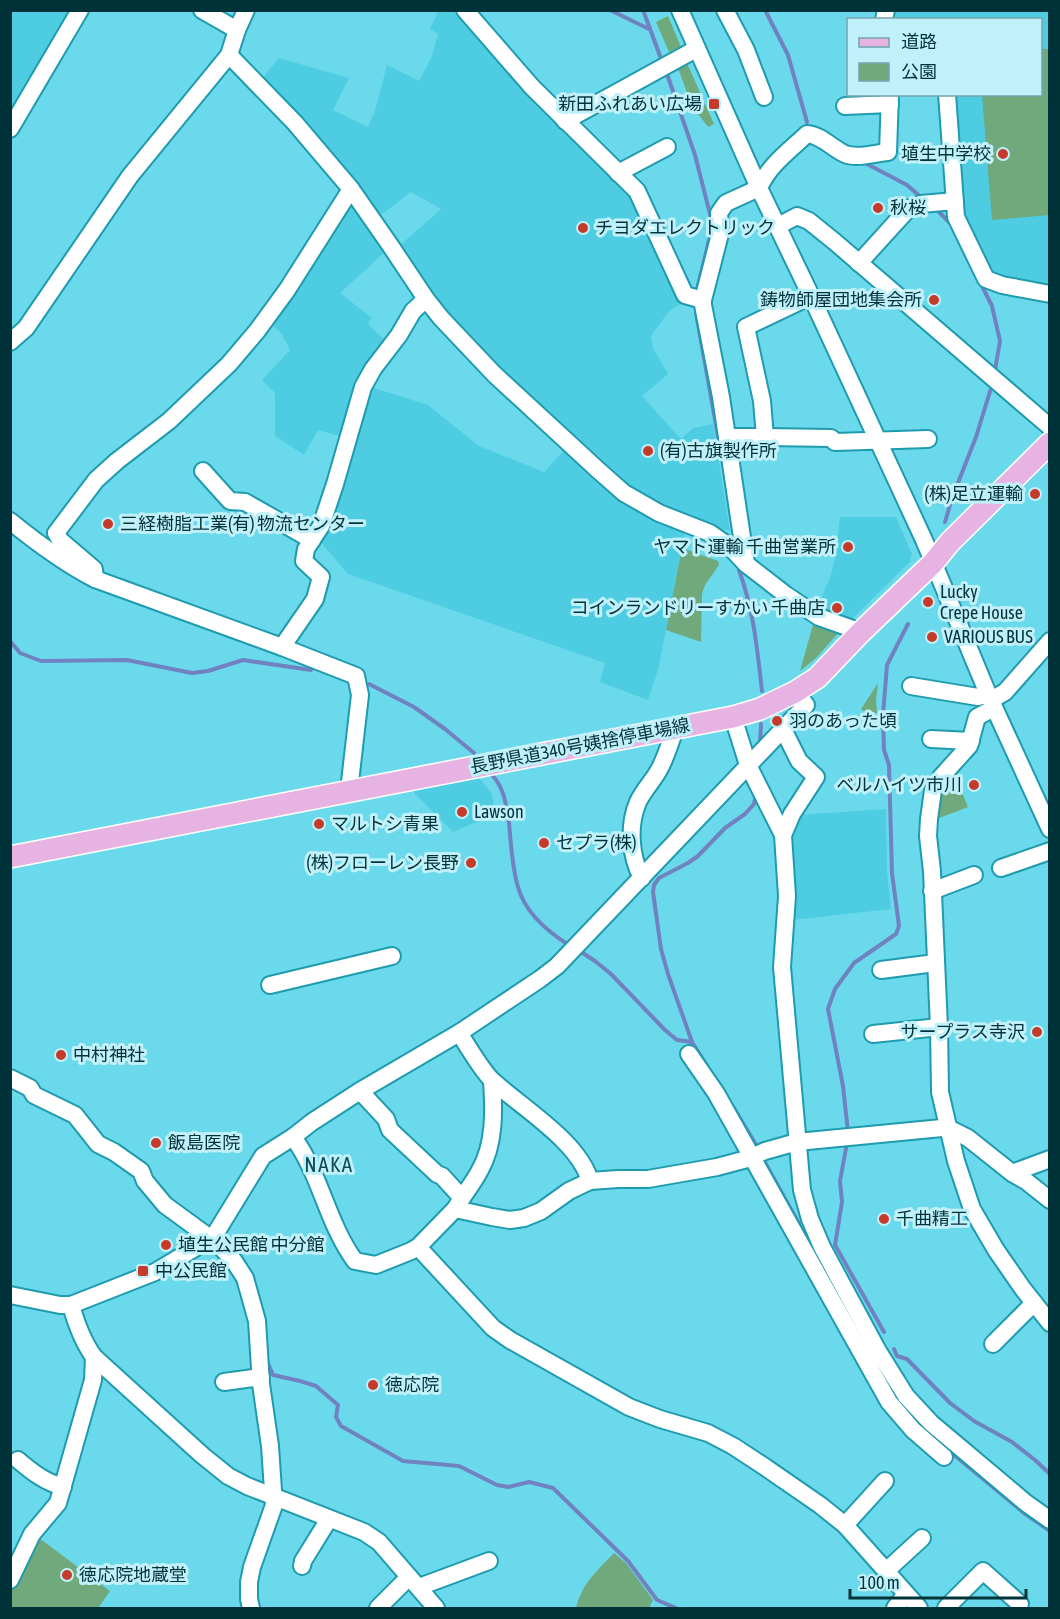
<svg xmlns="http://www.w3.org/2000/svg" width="1060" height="1619" font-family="'Asap Condensed','Noto Sans JP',sans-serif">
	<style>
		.built { fill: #4ecde2 }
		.green { fill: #6fa97c }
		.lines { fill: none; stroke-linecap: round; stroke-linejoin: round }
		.stream { stroke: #7082c0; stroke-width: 4 }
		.minor-casing { stroke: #1f9bae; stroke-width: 20 }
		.major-casing { stroke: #fff; stroke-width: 24 }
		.minor { stroke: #fff; stroke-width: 16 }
		.major { stroke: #e6b3e2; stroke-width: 21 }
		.poi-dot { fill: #c63a29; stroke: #c0f1fa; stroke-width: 2 }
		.labels { text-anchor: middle; stroke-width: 6; stroke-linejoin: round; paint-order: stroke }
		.poi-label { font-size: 18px; fill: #00323a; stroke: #c0f1fa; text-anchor: start }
		.street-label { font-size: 18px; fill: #00323a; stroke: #c0f1fa }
		.quarter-label { font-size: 21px; letter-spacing: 1.5px; fill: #0e4e58; stroke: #c0f1fa }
	</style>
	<rect width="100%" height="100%" fill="#6bd9ec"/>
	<g class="built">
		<path d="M11,11H74L11,121Z"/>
		<path d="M438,11H458L633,194L682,303L669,311L651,336L653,348L668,374L642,396L681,439L693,428L713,424L730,531L713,526L695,518L668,508L630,488L606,470L497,368L444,313L398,247L441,209L411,192L385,212L378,216L261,80L279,58L349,78L333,110L368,127L375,111L387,65L419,81L432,56L438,34L430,29Z"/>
		<path d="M892,11H1049V289L993,275L961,214L953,95L1040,94V20H890Z"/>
		<path d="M351,200L386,251L340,293L372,318L368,324L387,342L343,437L318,430L304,455L275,436V393L262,380L290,350L281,333L269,323Z"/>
		<path d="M368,386L428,405L479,446L544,472L566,448L686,528L658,670L648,700L600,682L605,663L348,574L318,539Z"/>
		<path d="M840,517H896L912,554L910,562L850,621L817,609L831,575L836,553Z"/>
		<path d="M479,778L492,794L495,814L453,832L415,794L414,790Z"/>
		<path d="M886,809L887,872L891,909L792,920L791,851L797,815Z"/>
	</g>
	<g class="green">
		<path d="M668,16L681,47L669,52L656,22Z"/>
		<path d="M1041,49H1049V215L992,220L982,95L1040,94Z"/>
		<path d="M687,63L714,124L708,127L692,106L678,68Z"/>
		<path d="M682,548L718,561L719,565L705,585L702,594L701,642L666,630Z"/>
		<path d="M814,621L841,630L816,658L800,671Z"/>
		<path d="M878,683L876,700L877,713L865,712L861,709Z"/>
		<path d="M953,771L968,807L934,820L938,793Z"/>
		<path d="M35,1535L110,1591L99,1607L100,1608H11V1588Z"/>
		<path d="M614,1553L626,1563L653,1600L649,1608H576C582,1583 597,1571 614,1553Z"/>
	</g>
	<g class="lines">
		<g class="stream">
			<path d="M610,10L649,29"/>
			<path d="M643,10L663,64"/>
			<path d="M765,10L788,55L807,122"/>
			<path d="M666,71L695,155L711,218"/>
			<path d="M867,164L907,185L922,198"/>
			<path d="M935,208L953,226"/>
			<path d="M980,282L992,306L1000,341L995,370"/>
			<path d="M696,294L712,228"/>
			<path d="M696,313L719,442"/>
			<path d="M945,522L952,498L976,437L992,385"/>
			<path d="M739,570C754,612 757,648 762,691"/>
			<path d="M10,641L20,653L41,661L127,660L192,673L208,671L243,660L311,670"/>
			<path d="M369,684L414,707L445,729L474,753"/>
			<path d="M760,744L761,724"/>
			<path d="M493,776C505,790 506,805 509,823C511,844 512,867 518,887C525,912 548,932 569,945"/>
			<path d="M578,950L595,961L611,974L665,1030L677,1040L692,1042"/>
			<path d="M709,1069L692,1042L668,974L661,949L653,892L654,885L659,878L688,863L698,856L725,828L745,814L754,804L756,795"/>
			<path d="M732,1105L758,1148"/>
			<path d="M848,1132L843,1086L828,1009L835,989L854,963L896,934L899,926L892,873L889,765L884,750L883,715L887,665L908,624"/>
			<path d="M847,1143L840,1181L842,1202L835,1245L884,1332"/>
			<path d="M762,1157L799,1224"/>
			<path d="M894,1349L897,1356L907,1359L950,1403L974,1421L1012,1442L1035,1460L1050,1474"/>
			<path d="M266,1359L273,1375L300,1381L316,1386L338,1405L336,1417L341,1426L403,1461L459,1466L497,1485L508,1487L529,1482L553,1488L628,1561L657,1600L676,1608"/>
			<path d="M947,1449L1024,1513L1050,1531"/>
		</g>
		<g class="minor-casing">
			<g id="minor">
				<path d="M202,10L237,30"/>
				<path d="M465,10L532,87L637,191L685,295L703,300"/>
				<path d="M680,10L759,188L811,296L924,540L988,694L1050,829"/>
				<path d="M725,10L746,50L764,97"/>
				<path d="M884,20L886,10"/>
				<path d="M229,55L295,123L351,189L390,245L426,299L441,318L494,374L598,470L624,493L659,513L710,533L730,547L746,564L786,595L819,617L850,628L860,633"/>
				<path d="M947,94L956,217L986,279L1002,285L1050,294"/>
				<path d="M845,106L890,104"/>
				<path d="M565,121L696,49"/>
				<path d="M10,129L80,10"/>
				<path d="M618,173L667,147"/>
				<path d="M778,226L797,216L809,221L835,242L1050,427"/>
				<path d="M859,263L908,209L921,204L955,201"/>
				<path d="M10,342L26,328L130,176L229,55L237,30L246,10"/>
				<path d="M727,437H765L762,401L746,327L811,296"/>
				<path d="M765,437L831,438L835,442L928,439"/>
				<path d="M203,471L230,501L245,502L312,540"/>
				<path d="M10,521C37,543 64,563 95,579L282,647L356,676L360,695L350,782L352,790"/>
				<path d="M746,564L721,397L703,305V300L720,234L719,213L726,203L759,188C769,165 789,151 807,134C821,135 832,148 845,154C857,159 875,153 888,152L890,94"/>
				<path d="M95,579L94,569L60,540L56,533L96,480L117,461L169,421L229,364L257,331L287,290L351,189"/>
				<path d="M282,647L315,599L321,577L304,561L306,549L321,526L335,484L363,387L373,369L399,335L413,311L426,299"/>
				<path d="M911,686L978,697L988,694"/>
				<path d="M991,700L1005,692L1050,641"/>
				<path d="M994,708L977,717L969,746L941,777L933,790L929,819L928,836L932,871L939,1027L940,1092L956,1161L972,1209L996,1250L1023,1289L1050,1323"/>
				<path d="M733,717L748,765L783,835L787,896L782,967L802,1190L810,1219L822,1247L878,1351L906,1396L931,1423L1026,1503L1050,1520"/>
				<path d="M783,729L799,761L816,777L792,814L783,835"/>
				<path d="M931,739L971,741"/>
				<path d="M1001,868L1050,851"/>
				<path d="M642,878C630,856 628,825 638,802C644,789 655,779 661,766C667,754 671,740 676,727"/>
				<path d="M932,891L974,875"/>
				<path d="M881,970L935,963"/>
				<path d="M270,985L392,956"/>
				<path d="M459,1033C468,1046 483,1073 494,1082C524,1109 579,1142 590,1181"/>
				<path d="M873,1034L939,1027"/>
				<path d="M689,1054L716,1093L889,1402L913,1430L944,1457"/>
				<path d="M10,1078L30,1088L34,1095L75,1115L98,1144L114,1152L141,1171L145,1181L165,1205L217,1243L234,1261L245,1278L257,1321L261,1384L270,1446L274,1505L252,1567L249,1582V1599L251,1608"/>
				<path d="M360,1091L386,1119L390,1130L437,1174L442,1176L462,1198L455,1209"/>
				<path d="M293,1137C321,1175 327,1223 355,1261L376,1265L411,1251L418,1247L455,1209L492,1217L510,1220L524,1218L541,1211L569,1191L590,1181L618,1179H648L717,1167L747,1159L765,1151L797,1142L942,1128H948L968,1138L1012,1173L1026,1181L1050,1200"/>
				<path d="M1012,1173L1050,1159"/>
				<path d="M462,1198C468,1189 475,1180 480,1170C495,1144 494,1110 492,1081"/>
				<path d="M418,1247L493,1328L510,1340L629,1407L660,1419L708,1433L733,1446L765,1467L820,1505L845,1525L919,1608"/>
				<path d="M10,1295L60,1305H71L155,1272L210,1239L214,1236L263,1156L293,1137L312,1122L360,1091L459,1033L540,979L557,966L806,705L795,692"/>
				<path d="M71,1305C76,1323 83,1342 94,1357L202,1455L228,1476L247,1486L364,1532L379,1542L436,1608"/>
				<path d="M993,1344L1034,1303"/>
				<path d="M224,1382L261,1377"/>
				<path d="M18,1460C32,1472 45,1482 63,1487"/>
				<path d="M845,1525L885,1481"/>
				<path d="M302,1566L303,1561L329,1519"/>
				<path d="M886,1571L922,1538"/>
				<path d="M10,1580L32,1534L58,1503L93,1380L94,1357"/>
				<path d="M419,1587L489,1561"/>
				<path d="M378,1608L409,1577"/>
				<path d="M895,1608L906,1594"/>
				<path d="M946,1608L983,1571L1020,1604"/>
			</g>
		</g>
		<g class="major-casing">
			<path id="major" d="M10,857L733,717L760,709L795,692L817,678L860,633L933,563L950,542L1050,443"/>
		</g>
		<use href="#minor" class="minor"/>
		<use href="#major" class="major"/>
	</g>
	<g class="poi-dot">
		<rect x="708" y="98" width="12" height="12" rx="3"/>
		<circle cx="1003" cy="154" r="6"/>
		<circle cx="878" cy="208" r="6"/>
		<circle cx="583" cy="228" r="6"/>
		<circle cx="934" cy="300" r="6"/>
		<circle cx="648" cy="451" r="6"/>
		<circle cx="1035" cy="494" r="6"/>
		<circle cx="108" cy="524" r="6"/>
		<circle cx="848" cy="547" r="6"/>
		<circle cx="928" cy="602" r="6"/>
		<circle cx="837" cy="608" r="6"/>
		<circle cx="932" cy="637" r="6"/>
		<circle cx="777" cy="721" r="6"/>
		<circle cx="974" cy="785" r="6"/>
		<circle cx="462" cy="812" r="6"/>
		<circle cx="319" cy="824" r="6"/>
		<circle cx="544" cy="843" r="6"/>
		<circle cx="471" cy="863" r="6"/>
		<circle cx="1037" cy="1032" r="6"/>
		<circle cx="61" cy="1055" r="6"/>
		<circle cx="156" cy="1143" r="6"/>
		<circle cx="884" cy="1219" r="6"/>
		<circle cx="166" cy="1245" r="6"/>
		<rect x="137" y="1265" width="12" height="12" rx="3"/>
		<circle cx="373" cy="1385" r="6"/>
		<circle cx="67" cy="1575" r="6"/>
	</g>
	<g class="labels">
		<g class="poi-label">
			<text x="702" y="110" text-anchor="end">新田ふれあい広場</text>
			<text x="991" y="160" text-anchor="end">埴生中学校</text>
			<text x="890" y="214">秋桜</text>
			<text x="595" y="234">チヨダエレクトリック</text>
			<text x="922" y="306" text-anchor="end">鋳物師屋団地集会所</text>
			<text x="660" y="457">(有)古旗製作所</text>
			<text x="1023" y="500" text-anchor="end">(株)足立運輸</text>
			<text x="120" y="530">三経樹脂工業(有) 物流センター</text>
			<text x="836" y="553" text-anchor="end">ヤマト運輸 千曲営業所</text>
			<text x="940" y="598">Lucky<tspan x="940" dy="21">Crepe House</tspan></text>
			<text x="825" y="614" text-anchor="end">コインランドリーすかい 千曲店</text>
			<text x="944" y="643">VARIOUS BUS</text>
			<text x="789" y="727">羽のあった頃</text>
			<text x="962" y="791" text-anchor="end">ベルハイツ市川</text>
			<text x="474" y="818">Lawson</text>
			<text x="331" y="830">マルトシ青果</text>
			<text x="556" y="849">セプラ(株)</text>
			<text x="459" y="869" text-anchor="end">(株)フローレン長野</text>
			<text x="1025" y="1038" text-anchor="end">サープラス寺沢</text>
			<text x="73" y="1061">中村神社</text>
			<text x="168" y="1149">飯島医院</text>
			<text x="896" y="1225">千曲精工</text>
			<text x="178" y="1251">埴生公民館 中分館</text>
			<text x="155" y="1277">中公民館</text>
			<text x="385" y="1391">徳応院</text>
			<text x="79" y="1581">徳応院地蔵堂</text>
		</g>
		<g class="street-label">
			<text transform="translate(580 746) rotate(-11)" y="6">長野県道340号姨捨停車場線</text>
		</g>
		<g class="quarter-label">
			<text x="329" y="1172">NAKA</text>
		</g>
	</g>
	<rect width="1060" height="1619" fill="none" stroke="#00323a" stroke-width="24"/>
	<rect x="847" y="18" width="195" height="78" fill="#c0f1fa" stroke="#73a5ad" stroke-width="1.5"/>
	<rect x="859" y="38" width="30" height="9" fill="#e6b3e2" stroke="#73a5ad" stroke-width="1.5"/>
	<text x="901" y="48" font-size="18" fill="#00323a">道路</text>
	<rect x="859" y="63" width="30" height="18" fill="#6fa97c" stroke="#73a5ad" stroke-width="1.5"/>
	<text x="901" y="78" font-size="18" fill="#00323a">公園</text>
	<path d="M850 1589v9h176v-9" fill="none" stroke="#00323a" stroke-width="3"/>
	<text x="859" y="1589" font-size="18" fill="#00323a" stroke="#c0f1fa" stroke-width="4.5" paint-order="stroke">100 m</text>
</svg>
